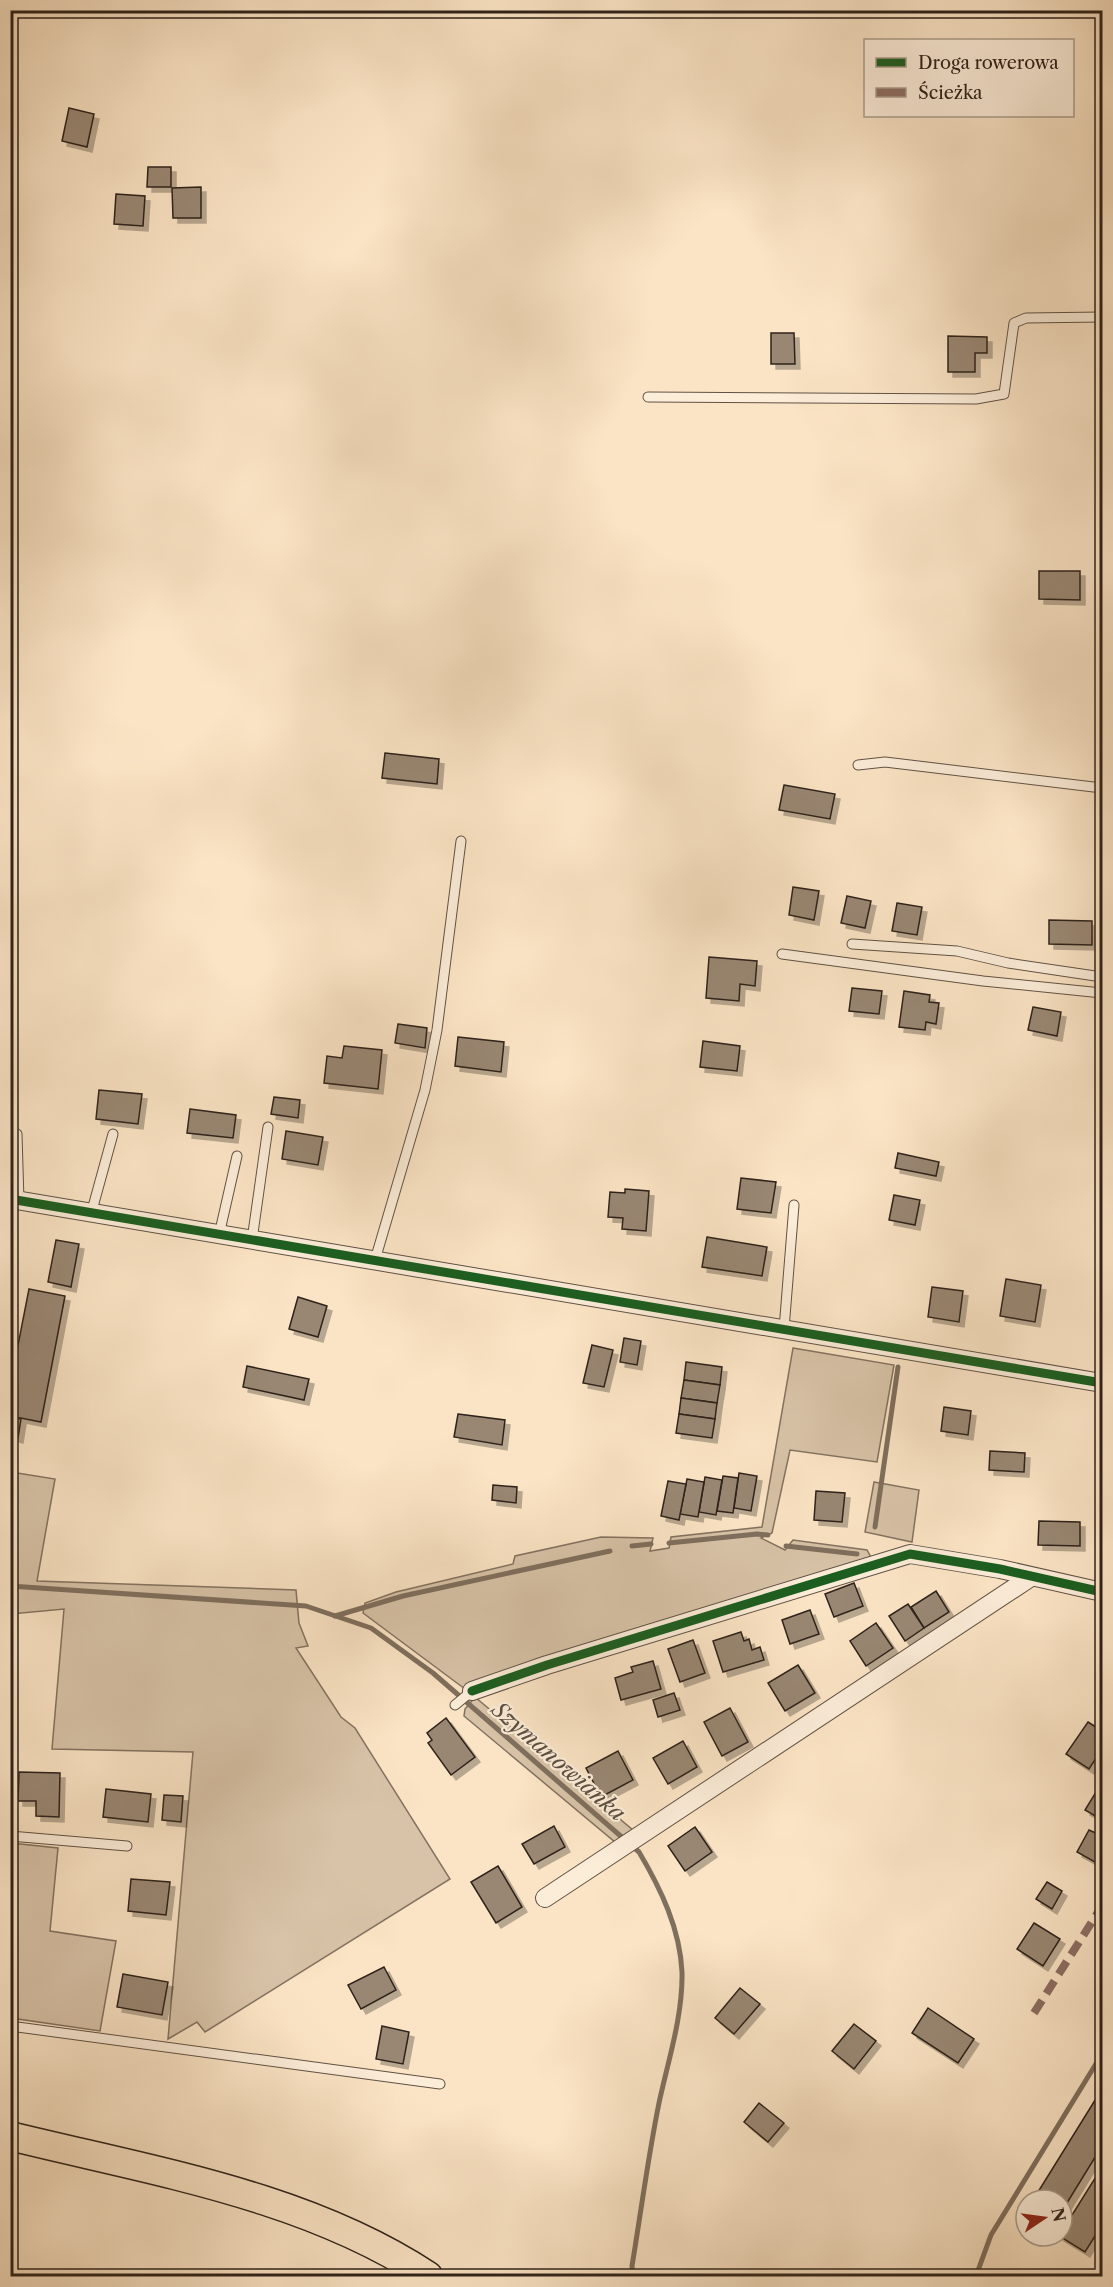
<svg xmlns="http://www.w3.org/2000/svg" width="1113" height="2287" font-family="'Libre Caslon Text',serif">
	<style>
		.green { fill: #d8c3a8; stroke: #837261; stroke-width: 1.5 }
		.lines { fill: none; stroke-linecap: round; stroke-linejoin: round }
		.stream { stroke: #7f6f5e; stroke-width: 5 }
		.building { fill: #998773; stroke: #2e221a; stroke-width: 1.5; filter: url(#shadow) }
		.lane-casing { stroke: #615245; stroke-width: 11 }
		.street-casing { stroke: #615245; stroke-width: 20 }
		.primary-casing { stroke: #2e221a; stroke-width: 31 }
		.lane { stroke: #fcedd9; stroke-width: 9 }
		.street { stroke: #fcedd9; stroke-width: 18 }
		.primary { stroke: #fbe4c5; stroke-width: 28 }
		.quiet { stroke: #8d6e63; stroke-width: 8; stroke-dasharray: 15 8; stroke-linecap: butt }
		.cycleway-casing { stroke: #fcedd9; stroke-width: 13 }
		.cycleway { stroke: #1b5e20; stroke-width: 9 }
		.labels { text-anchor: middle; stroke-width: 4.5; stroke-linejoin: round; paint-order: stroke }
		.water-label { font-size: 22px; font-style: italic; fill: #5d4f42; stroke: #fcedd9 }
	</style>
	<defs>
		<filter id="shadow"><feDropShadow dx="5" dy="5" stdDeviation="0" flood-color="#0004"/></filter>
	</defs>
	<rect width="100%" height="100%" fill="#fbe4c5"/>
	<filter id="stains"><feTurbulence type="fractalNoise" baseFrequency=".00333" numOctaves="4"/><feColorMatrix values="0 0 0 0 .2 0 0 0 0 .09 0 0 0 0 .02 0 0 0 .5 -.17"/></filter>
	<radialGradient id="worn" r=".72"><stop offset=".6" stop-color="#630" stop-opacity="0"/><stop offset="1" stop-color="#630" stop-opacity=".3"/></radialGradient>
	<g class="green">
		<path d="M793,1348L894,1365L877,1462L790,1450L772,1533L761,1538L785,1550L793,1540L867,1550L872,1559L465,1689L363,1613L365,1603L396,1592L513,1564L515,1556L601,1537L653,1538L650,1551L669,1548L671,1537L762,1527Z"/>
		<path d="M11,1472L55,1479L37,1581L296,1590L299,1623L308,1646L296,1648L341,1717L355,1728L450,1879L205,2032L197,2022L168,2039L193,1752L52,1749L64,1609L11,1614Z"/>
		<path d="M874,1482L919,1490L912,1542L865,1532Z"/>
		<path d="M475,1697L634,1831L615,1842L464,1716L465,1709Z"/>
		<path d="M11,1843L58,1848L50,1931L116,1941L100,2031L11,2018Z"/>
	</g>
	<g class="lines">
		<g class="stream">
			<path d="M875,1527L898,1367"/>
			<path d="M669,1543L757,1534L768,1535"/>
			<path d="M632,1546L651,1544"/>
			<path d="M786,1546L857,1554"/>
			<path d="M10,1586L306,1606L371,1628L433,1673L639,1852C661,1889 680,1929 682,1972C683,2016 668,2061 659,2103C648,2157 641,2212 632,2266L633,2276"/>
			<path d="M335,1616L403,1596L610,1551"/>
			<path d="M976,2276L991,2235L1102,2054"/>
		</g>
	</g>
	<g class="building">
		<path d="M69,108L94,114L87,147L62,141Z"/>
		<path d="M148,167H171V187H147Z"/>
		<path d="M201,187V218H173L172,188Z"/>
		<path d="M116,194L145,196L143,226L114,224Z"/>
		<path d="M771,333H794L795,364H771Z"/>
		<path d="M948,336L987,337V353H975V372H948Z"/>
		<path d="M1039,571H1080V600L1039,599Z"/>
		<path d="M385,753L439,759L437,784L382,778Z"/>
		<path d="M784,785L835,794L830,819L779,810Z"/>
		<path d="M793,887L819,891L814,920L789,915Z"/>
		<path d="M847,896L871,901L865,928L841,923Z"/>
		<path d="M897,903L922,907L917,935L892,931Z"/>
		<path d="M1049,920L1092,921V945L1049,944Z"/>
		<path d="M709,957L757,961L755,986L740,984L739,1001L706,998Z"/>
		<path d="M852,988L882,991L879,1014L849,1011Z"/>
		<path d="M904,991L930,995L929,1002L939,1003L936,1024L926,1022L925,1030L899,1027Z"/>
		<path d="M1033,1007L1061,1012L1057,1036L1028,1030Z"/>
		<path d="M398,1024L427,1028L425,1048L395,1043Z"/>
		<path d="M458,1037L504,1042L501,1072L455,1066Z"/>
		<path d="M703,1041L740,1046L737,1071L700,1067Z"/>
		<path d="M344,1046L382,1050L378,1089L324,1083L327,1056L342,1058Z"/>
		<path d="M99,1090L142,1094L138,1124L96,1119Z"/>
		<path d="M274,1097L300,1100L298,1118L271,1114Z"/>
		<path d="M190,1109L236,1115L233,1138L187,1133Z"/>
		<path d="M286,1131L323,1137L318,1165L282,1159Z"/>
		<path d="M898,1153L939,1162L936,1176L895,1168Z"/>
		<path d="M741,1178L776,1182L771,1213L737,1209Z"/>
		<path d="M625,1189L649,1191L646,1231L622,1229L623,1218L608,1217L610,1192L625,1193Z"/>
		<path d="M894,1195L920,1200L915,1225L889,1220Z"/>
		<path d="M707,1237L767,1247L762,1276L702,1267Z"/>
		<path d="M56,1240L79,1244L71,1287L48,1282Z"/>
		<path d="M1006,1279L1041,1285L1035,1322L1000,1316Z"/>
		<path d="M932,1287L963,1291L959,1322L928,1317Z"/>
		<path d="M29,1289L65,1296L41,1422L10,1416V1386Z"/>
		<path d="M298,1297L327,1306L318,1337L289,1329Z"/>
		<path d="M624,1338L641,1341L637,1365L620,1362Z"/>
		<path d="M592,1345L613,1350L604,1387L583,1383Z"/>
		<path d="M686,1362L722,1367L720,1385L684,1380Z"/>
		<path d="M247,1366L309,1379L304,1400L243,1387Z"/>
		<path d="M684,1380L720,1385L717,1403L681,1398Z"/>
		<path d="M681,1398L717,1403L715,1419L679,1414Z"/>
		<path d="M944,1407L971,1411L968,1435L941,1431Z"/>
		<path d="M458,1414L505,1420L502,1445L454,1437Z"/>
		<path d="M679,1414L715,1419L712,1438L676,1433Z"/>
		<path d="M10,1417L21,1419L18,1438L10,1436Z"/>
		<path d="M990,1451L1025,1453L1024,1472L989,1470Z"/>
		<path d="M739,1473L757,1476L751,1511L734,1508Z"/>
		<path d="M723,1476L738,1478L733,1513L717,1511Z"/>
		<path d="M705,1477L722,1480L716,1515L699,1512Z"/>
		<path d="M687,1479L704,1482L698,1517L680,1514Z"/>
		<path d="M668,1481L686,1484L679,1520L661,1516Z"/>
		<path d="M493,1485L517,1487L516,1503L492,1500Z"/>
		<path d="M816,1491L845,1493L842,1522L814,1520Z"/>
		<path d="M1039,1521L1080,1522V1546L1038,1545Z"/>
		<path d="M854,1583L863,1606L834,1617L825,1594Z"/>
		<path d="M936,1591L949,1612L924,1628L911,1607Z"/>
		<path d="M908,1604L924,1628L905,1641L889,1616Z"/>
		<path d="M810,1610L819,1634L790,1644L782,1620Z"/>
		<path d="M876,1623L893,1648L866,1666L850,1641Z"/>
		<path d="M741,1632L744,1641L749,1639L752,1650L760,1647L764,1660L723,1672L713,1641Z"/>
		<path d="M693,1640L705,1673L680,1682L668,1649Z"/>
		<path d="M653,1661L661,1689L621,1700L615,1678L633,1672L631,1667Z"/>
		<path d="M798,1665L815,1693L785,1711L768,1683Z"/>
		<path d="M674,1693L680,1710L658,1717L653,1700Z"/>
		<path d="M730,1708L748,1742L722,1756L704,1722Z"/>
		<path d="M446,1718L475,1757L451,1775L428,1743L432,1740L427,1733Z"/>
		<path d="M1088,1722L1102,1731V1749L1089,1769L1066,1754Z"/>
		<path d="M683,1741L697,1767L668,1784L653,1758Z"/>
		<path d="M618,1751L633,1780L601,1797L586,1768Z"/>
		<path d="M19,1772L60,1773L59,1817L36,1816V1801H18Z"/>
		<path d="M106,1789L151,1794L148,1822L103,1817Z"/>
		<path d="M1096,1792L1102,1796V1820L1085,1810Z"/>
		<path d="M164,1795L183,1796L181,1822L162,1820Z"/>
		<path d="M554,1826L565,1847L534,1864L522,1844Z"/>
		<path d="M695,1827L712,1852L685,1871L668,1846Z"/>
		<path d="M1089,1830L1100,1835L1102,1831V1866L1077,1852Z"/>
		<path d="M498,1866L522,1907L496,1923L471,1882Z"/>
		<path d="M131,1879L170,1882L166,1915L128,1911Z"/>
		<path d="M1047,1882L1062,1891L1052,1909L1036,1899Z"/>
		<path d="M1034,1923L1060,1939L1043,1966L1017,1949Z"/>
		<path d="M384,1967L396,1990L361,2009L348,1985Z"/>
		<path d="M123,1974L168,1982L162,2015L117,2007Z"/>
		<path d="M740,1988L760,2004L734,2034L715,2018Z"/>
		<path d="M928,2008L974,2039L958,2063L912,2033Z"/>
		<path d="M854,2024L876,2041L854,2069L832,2051Z"/>
		<path d="M382,2026L409,2032L403,2064L376,2059Z"/>
		<path d="M1102,2089V2146L1062,2211V2200H1033Z"/>
		<path d="M759,2103L784,2123L768,2142L744,2122Z"/>
		<path d="M1102,2167V2225L1085,2252L1059,2236H1062V2231Z"/>
	</g>
	<g class="lines">
		<g class="lane-casing">
			<g id="lane">
				<path d="M648,397L976,399L1004,394L1014,323L1026,318L1102,317"/>
				<path d="M858,765L885,762L1102,788"/>
				<path d="M852,944L957,951L1008,963L1102,977"/>
				<path d="M782,954L983,981L1102,993"/>
				<path d="M17,1134L19,1201"/>
				<path d="M91,1214L113,1134"/>
				<path d="M219,1235L237,1156"/>
				<path d="M252,1240L268,1127"/>
				<path d="M375,1260L425,1090L437,1030L461,841"/>
				<path d="M784,1329L794,1205"/>
				<path d="M455,1705L472,1691"/>
				<path d="M10,1836L127,1846"/>
				<path d="M10,2026L440,2084"/>
			</g>
		</g>
		<g class="street-casing">
			<g id="street">
				<path d="M10,1199L1102,1383"/>
				<path d="M472,1691L547,1665L910,1554L1000,1569L1102,1592"/>
				<path d="M545,1898L1031,1577"/>
			</g>
		</g>
		<g class="primary-casing">
			<path id="primary" d="M10,2136C151,2171 305,2195 428,2276"/>
		</g>
		<use href="#lane" class="lane"/>
		<use href="#street" class="street"/>
		<use href="#primary" class="primary"/>
		<path class="quiet" d="M1034,2013L1102,1906"/>
		<g class="cycleway-casing">
			<g id="cycleway">
				<path d="M10,1199L1102,1383"/>
				<path d="M472,1691L547,1665L910,1554L1000,1569L1102,1592"/>
			</g>
		</g>
		<use href="#cycleway" class="cycleway"/>
	</g>
	<g class="labels">
		<g class="water-label">
			<text transform="translate(559 1761) rotate(41)" y="8">Szymanowianka</text>
		</g>
	</g>
	<rect width="1113" height="2287" fill="none" stroke="#fbe4c5" stroke-width="36"/>
	<rect x="12" y="12" width="1089" height="2263" fill="none" stroke="#2e221a" stroke-width="3"/>
	<rect x="18" y="18" width="1077" height="2251" fill="none" stroke="#2e221a" stroke-width="1.5"/>
	<rect x="864" y="39" width="210" height="78" fill="#fcedd9" stroke="#aa9c8d" stroke-width="1.5"/>
	<rect x="876" y="58" width="30" height="9" fill="#1b5e20" stroke="#aa9c8d" stroke-width="1.5"/>
	<text x="918" y="69" font-size="18" fill="#2e221a">Droga rowerowa</text>
	<rect x="876" y="88" width="30" height="9" fill="#8d6e63" stroke="#aa9c8d" stroke-width="1.5"/>
	<text x="918" y="99" font-size="18" fill="#2e221a">Ścieżka</text>
	<g transform="translate(1044 2218) rotate(77)"><circle r="28" fill="#fcedd9" stroke="#aa9c8d" stroke-width="1.5"/>
	<path d="M0-4.5L10 22L0 15L-10 22Z" fill="#8f2418"/>
	<text y="-9" font-size="16" font-weight="bold" text-anchor="middle" fill="#2e221a">N</text>
	</g>
	<rect width="100%" height="100%" filter="url(#stains)"/>
	<rect width="100%" height="100%" fill="url(#worn)"/>
</svg>
